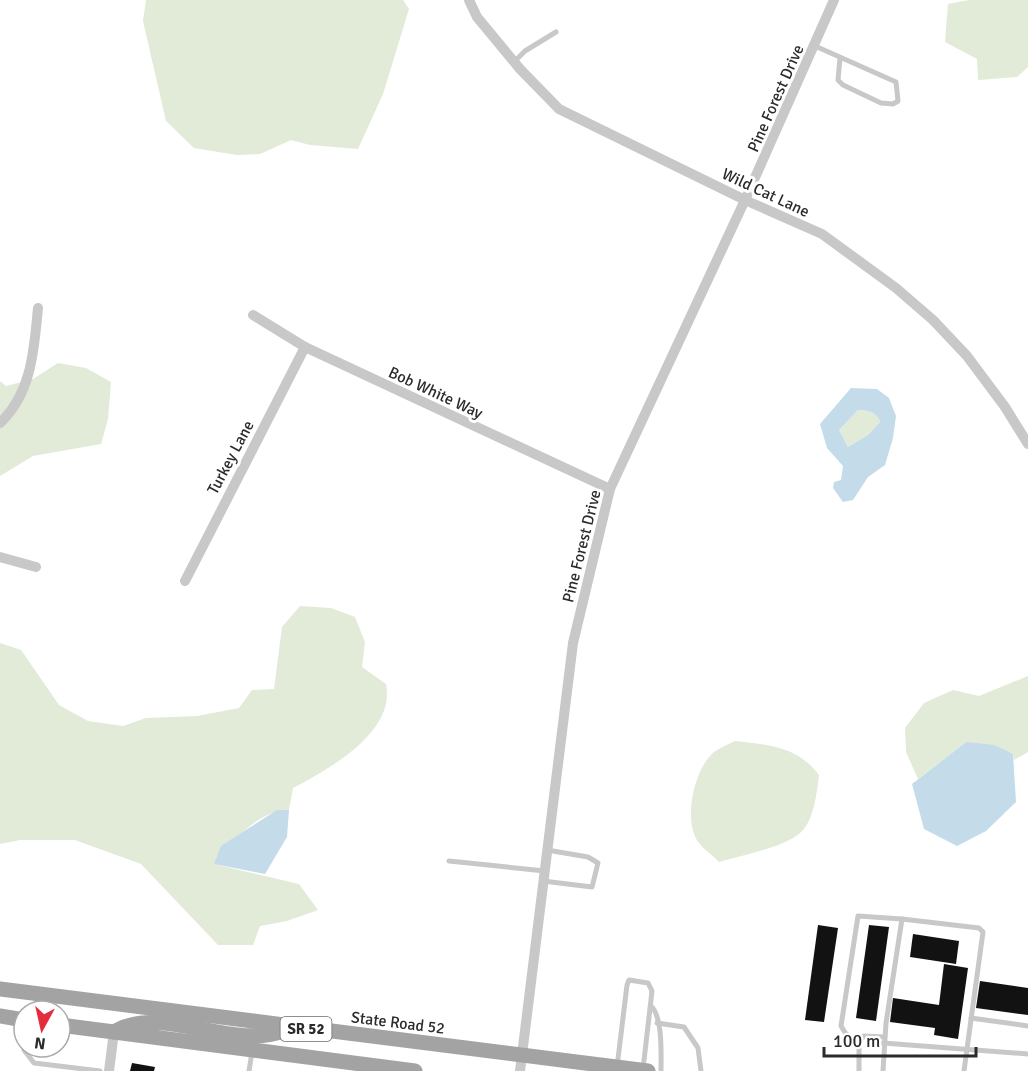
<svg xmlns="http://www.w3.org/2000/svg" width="1028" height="1071" font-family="Signika,sans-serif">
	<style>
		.green { fill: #e2ead8 }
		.water { fill: #c4dcea; fill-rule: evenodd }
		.building { fill: #121212 }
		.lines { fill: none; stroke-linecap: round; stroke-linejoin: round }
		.service { stroke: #c8c8c8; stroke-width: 5 }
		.minor { stroke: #c8c8c8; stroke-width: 10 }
		.primary { stroke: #a3a3a3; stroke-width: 15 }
		.labels { text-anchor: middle; stroke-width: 6; stroke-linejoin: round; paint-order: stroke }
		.shield { fill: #fff; stroke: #6b6b6b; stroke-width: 1.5 }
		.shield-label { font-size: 15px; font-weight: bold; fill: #2b2b2b }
		.street-label { font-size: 16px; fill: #2b2b2b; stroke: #fff }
	</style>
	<rect width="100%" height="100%" fill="#fff"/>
	<g class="green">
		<path d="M146,0H403L409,9L383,94L358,149L310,145L291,140L260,154L237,155L194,148L166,121L143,21Z"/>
		<path d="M969,0H1028V67L1017,77L978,80L977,59L945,42L948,4Z"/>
		<path d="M58,363L86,368L111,382L108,419L101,444L33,456L0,476V381L6,386L33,379Z"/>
		<path d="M858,410C868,410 877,412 880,422L868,435L848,447L839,430Z"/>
		<path d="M300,606L331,608L355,617L365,642L362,667L386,684C396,732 329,769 293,788L289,810C256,811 234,841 214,864L299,884L318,910L287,921L260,926L253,945H218L141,864L75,840H20L0,844V643L21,650L59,705L88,721L123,726L146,718L197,716L239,708L252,690L274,689L282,627Z"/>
		<path d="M1028,676V752L1014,760L1013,754L966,742L918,779L906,752L905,728L924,703L953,690L979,696Z"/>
		<path d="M735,741C769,745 797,746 819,775C817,791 814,822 800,833C785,847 740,856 719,862C713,855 704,850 699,843C682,821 694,769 714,752C720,748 728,744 735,741Z"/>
	</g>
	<g class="water">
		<path d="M851,388L877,389L889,398L896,416L893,438L885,465L868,477L853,500L843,502L833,488L834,482L841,480L843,466L827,448L820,424ZM858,410C868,410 877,412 880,422L868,435L848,447L839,430Z"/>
		<path d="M966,742L994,745L1013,754L1016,802L986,831L957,846L924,829L912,784Z"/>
		<path d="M277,810H289L287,837L265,874L214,864L221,846Z"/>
	</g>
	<g class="building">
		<path d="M818,925L838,928L824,1022L805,1020Z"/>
		<path d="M869,925L889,927L876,1021L856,1018Z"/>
		<path d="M913,934L959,941L956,964L910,957Z"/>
		<path d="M944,964L968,968L958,1039L934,1035L935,1028L890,1022L893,998L939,1005Z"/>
		<path d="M980,981L1028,988V1015L976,1008Z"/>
		<path d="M132,1063L155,1067L154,1071H130Z"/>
	</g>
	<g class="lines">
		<g class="service">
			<path d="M815,46L896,82L898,101L893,104L881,103L843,85L838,80L840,58"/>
			<path d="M514,62L525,51L556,32"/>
			<path d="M449,861L545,871"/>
			<path d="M543,881L592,887L598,863L588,857L547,850"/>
			<path d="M651,1006C663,1017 661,1055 661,1071"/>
			<path d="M971,1018L1028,1026"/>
			<path d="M24,1021V1050L34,1063L100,1071"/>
			<path d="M657,1023L684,1027L698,1048L701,1071"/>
			<path d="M859,1042L846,1034L841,1026L858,916L902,919"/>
			<path d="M883,1043L1028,1054"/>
			<path d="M617,1067L627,985L629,980L648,983L652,991L643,1069"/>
			<path d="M249,1071L252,1052"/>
			<path d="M859,1071V1042L864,1036L884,1037"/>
			<path d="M883,1071L886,1023L902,919L979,928L983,932L964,1071"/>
		</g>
		<g class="minor">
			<path d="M469,0L477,17L520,69L559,109L745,200L822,234L896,288L933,320L967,356L1005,407L1028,444"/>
			<path d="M253,315L305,347L610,489"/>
			<path d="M0,423C32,393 34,349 38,308"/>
			<path d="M0,557L36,567"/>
			<path d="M185,581L305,347"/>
			<path d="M109,1071L114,1032"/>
			<path d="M520,1071L573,643L610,489L745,200L834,0"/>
		</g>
		<g class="primary">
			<path d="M0,989L648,1071"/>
			<path d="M0,1016L24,1020"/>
			<path d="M60,1025L415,1071"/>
			<path d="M114,1032C161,1003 233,1052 285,1030"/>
		</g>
	</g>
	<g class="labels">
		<rect class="shield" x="280.5" y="1017" width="51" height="24" rx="4.5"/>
		<g class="shield-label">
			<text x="306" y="1034">SR 52</text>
		</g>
		<g class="street-label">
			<text transform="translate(775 98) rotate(-66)" y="6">Pine Forest Drive</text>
			<text transform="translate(766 192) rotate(25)" y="6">Wild Cat Lane</text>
			<text transform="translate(436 392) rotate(25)" y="6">Bob White Way</text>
			<text transform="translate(230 457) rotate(-62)" y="6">Turkey Lane</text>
			<text transform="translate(581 546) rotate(-76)" y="6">Pine Forest Drive</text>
			<text transform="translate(398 1022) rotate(7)" y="6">State Road 52</text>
		</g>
	</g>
	<g transform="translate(42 1029) rotate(188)"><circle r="28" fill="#ffffff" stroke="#aaaaaa" stroke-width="1.5"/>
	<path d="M0-4.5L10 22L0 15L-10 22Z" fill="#e42c3d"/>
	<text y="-9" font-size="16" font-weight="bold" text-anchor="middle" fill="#2b2b2b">N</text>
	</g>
	<path d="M824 1047v9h152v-9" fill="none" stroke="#2b2b2b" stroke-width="3"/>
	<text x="833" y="1047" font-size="18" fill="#2b2b2b" stroke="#ffffff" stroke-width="4.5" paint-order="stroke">100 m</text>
</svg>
